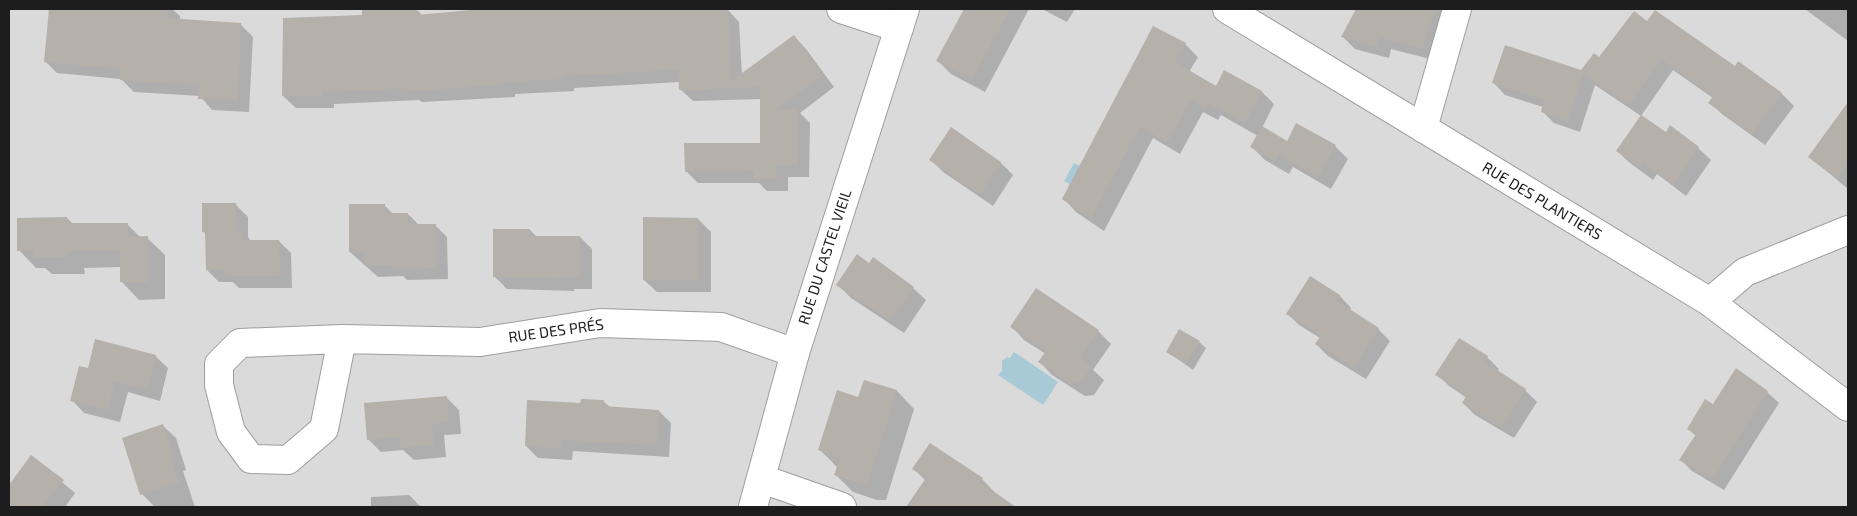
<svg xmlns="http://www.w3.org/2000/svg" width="1857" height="516" font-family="'Exo 2',sans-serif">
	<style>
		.residential { fill: #dbdada }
		.water { fill: #a8c9d6 }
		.shadow { fill: #0003 }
		.building { fill: #b6b0aa }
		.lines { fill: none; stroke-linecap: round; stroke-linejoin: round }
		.street-casing { stroke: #9e9e9e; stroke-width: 30 }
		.street { stroke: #fff; stroke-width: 28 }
		.labels { text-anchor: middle; stroke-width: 4.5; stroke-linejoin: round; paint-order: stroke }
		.street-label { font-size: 15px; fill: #1d1d1d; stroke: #fff }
	</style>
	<rect width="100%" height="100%" fill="#edeae4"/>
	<rect class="residential" x="9" y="9" width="1839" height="498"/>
	<g class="water">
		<path d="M1074,163L1104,178L1094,197L1064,181Z"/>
		<path d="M1014,352L1058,382L1043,405L998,375L1002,371V361L1007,357L1010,358Z"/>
	</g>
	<g class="shadow">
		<path d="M50,9H172L180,16V20L241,25L253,37L249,112L212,110L200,96L134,92L121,79L57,73L45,61Z"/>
		<path d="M416,9L423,16L494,9H727L739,22L742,75L794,36L806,49L834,87L800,113L810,123L809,177H788V191H767L759,183H698L686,171L762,145V99L693,101L680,89V82L574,88V91L515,94V97L422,102L419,100L334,104V108H296L283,96L364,16L363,10Z"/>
		<path d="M966,9H1029L985,92L951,74L938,61Z"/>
		<path d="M1042,9H1075L1067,22Z"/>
		<path d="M1357,9H1441L1448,16L1434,60L1391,49L1389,58L1355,49L1343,37Z"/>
		<path d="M1805,9H1848V41Z"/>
		<path d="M1648,23L1735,68L1738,63L1782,94L1794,106L1765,145L1722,114L1710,103L1713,98L1673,70L1641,116L1595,85L1580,132L1554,123L1542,111L1543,107L1505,95L1494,83L1582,72Z"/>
		<path d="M1185,44L1198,57L1189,72L1216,87L1225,72L1262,92L1274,104L1262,128L1288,143L1335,146L1348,159L1331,189L1293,167L1289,174L1265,160L1252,147L1258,136L1221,115L1218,120L1203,112L1180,154L1153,138L1104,231L1076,212L1064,199Z"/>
		<path d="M1844,109L1848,112V189L1810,157Z"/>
		<path d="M952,129L1001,163L1013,175L993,206L943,172L931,160Z"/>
		<path d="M1666,134L1698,148L1711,160L1686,196L1657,174L1653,180L1630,163L1617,151Z"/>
		<path d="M235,204L248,217V237L251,241H279L291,253L292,288H239L233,282H219L207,270L206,235L203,231Z"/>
		<path d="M384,205L393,214H408L419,225H435L447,237L448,279L407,280L403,276L378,277L350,252Z"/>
		<path d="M67,218L73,224H127L141,238H147L165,255V299L139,300L122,282L121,267L84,268L85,274H52L45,268H36L19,250Z"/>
		<path d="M698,219L711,232V292H657L644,280Z"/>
		<path d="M530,230L537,237H580L592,249V289H574V291L507,289L494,276Z"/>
		<path d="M869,264L913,288L926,300L904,333L851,298L838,285Z"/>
		<path d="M1310,277L1340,296L1351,308L1350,311L1378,329L1390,341L1366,379L1328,356L1316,344L1320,338L1299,325L1288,314Z"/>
		<path d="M1012,327L1098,331L1111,344L1093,370L1104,380L1094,395L1085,396L1052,375L1040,362L1046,354L1024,340Z"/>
		<path d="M1199,342L1206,348L1193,370L1168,352Z"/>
		<path d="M155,356L168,368L160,401L128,392L120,422L84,413L72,400L89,370Z"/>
		<path d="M1487,357L1499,369L1497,372L1525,390L1537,402L1514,438L1475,415L1463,403L1467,398L1449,386L1437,374Z"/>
		<path d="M897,391L914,409L886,500H877L853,492L836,475L837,467L819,449L859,399Z"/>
		<path d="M1767,392L1779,403L1724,490L1692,471L1681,460L1696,436L1688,429L1714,405Z"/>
		<path d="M446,397L459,410L461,434L444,435L446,457L414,460L403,450L381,452L368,439Z"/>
		<path d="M603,401L610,407L659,411L671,423L669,457L573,451L572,460L538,458L526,446L582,405Z"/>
		<path d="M163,426L176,438L186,470L183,471L195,507H155L142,494Z"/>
		<path d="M32,457L75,493L65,507H9V486Z"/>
		<path d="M914,469L982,479L999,497L1014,507H912L909,504L926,481Z"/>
		<path d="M409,495L421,507H371V497Z"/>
	</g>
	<g class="building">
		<path d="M49,9H168L167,18L241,23L238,100L198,99L199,85L120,80L121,69L44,62Z"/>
		<path d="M362,9H417V15L482,9H728L731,81L794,35L823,75L777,109H798L797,165H776V179H754V171L685,172L684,143H760V87L679,90L678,70L562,76V79L503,82V85L408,91V88L322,92V96H282L283,18L362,15Z"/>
		<path d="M964,9H1010L972,80L936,61Z"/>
		<path d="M1356,9H1435L1422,49L1379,37L1377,47L1341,37Z"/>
		<path d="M1655,10L1735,66L1738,61L1782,93L1752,134L1708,103L1713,96L1661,59L1629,105L1583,74L1568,121L1541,112L1544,100L1492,83L1505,45L1581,70L1594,53L1599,57L1634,11L1647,21Z"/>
		<path d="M1153,26L1186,43L1175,62L1216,86L1224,70L1262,91L1245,123L1208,103L1205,108L1191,100L1167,143L1140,126L1091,219L1062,199Z"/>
		<path d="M1848,102V163L1837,179L1808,157Z"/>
		<path d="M1641,115L1666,132L1670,125L1699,147L1673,185L1644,163L1640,168L1616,151Z"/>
		<path d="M1296,123L1336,145L1318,177L1280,156Z"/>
		<path d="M1262,126L1287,141L1275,162L1250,147Z"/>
		<path d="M951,127L1001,162L980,195L929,160Z"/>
		<path d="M202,203H236V231H243V240H279L280,276H225V270H206L205,232H202Z"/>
		<path d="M349,204H385V213H408V224H436V268L393,269V265H365V253L349,252Z"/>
		<path d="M67,217V223H128V237L148,236V282H120V250L67,251L68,257H33V250L17,251V218Z"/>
		<path d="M643,217L698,218L699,280H643Z"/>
		<path d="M493,229H530V236H580V277H562V279L493,277Z"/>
		<path d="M857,254L869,263L873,257L914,287L890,321L836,285Z"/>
		<path d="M1310,276L1340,295L1337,301L1379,328L1354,368L1315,344L1321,335L1286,314Z"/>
		<path d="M1036,288L1099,330L1080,358L1092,366L1081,382L1071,384L1038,362L1046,351L1010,327Z"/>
		<path d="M1179,329L1200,341L1186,364L1166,352Z"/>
		<path d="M1459,338L1488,356L1485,362L1526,389L1502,428L1462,403L1467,395L1435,375Z"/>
		<path d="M95,339L156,355L147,389L115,381L108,410L70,401L79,366L88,368Z"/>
		<path d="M1736,368L1768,391L1712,480L1679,460L1696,434L1687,429L1705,399L1713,404Z"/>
		<path d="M864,380L897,390L867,486L834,475L840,458L818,450L837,390L858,397Z"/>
		<path d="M447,396L449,422L432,424L434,445L400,448L399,437L367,440L364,403Z"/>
		<path d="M581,399L604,400L603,406L659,410L657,445L561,440V449L525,446L527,400L580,403Z"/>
		<path d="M163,424L174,457L171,458L179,482L140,495L122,438Z"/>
		<path d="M930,443L983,478L980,482L1016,507H906L926,478L912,469Z"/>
		<path d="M31,455L64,480L42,507H9V485Z"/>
	</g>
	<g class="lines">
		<g class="street-casing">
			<g id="street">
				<path d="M841,9L899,28"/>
				<path d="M1227,9L1710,302L1848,407"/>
				<path d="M1423,128L1457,9"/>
				<path d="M1710,302L1745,272L1848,230"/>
				<path d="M342,339L324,429L288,460L251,459L231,432L219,385V364L240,343L342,339L480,342L600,323L721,327L795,353"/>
				<path d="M762,479L842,507"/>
				<path d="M753,507L795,353L905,9"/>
			</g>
		</g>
		<use href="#street" class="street"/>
	</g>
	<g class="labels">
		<g class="street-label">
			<text transform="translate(1542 201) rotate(31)" y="5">RUE DES PLANTIERS</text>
			<text transform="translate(825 257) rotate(-72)" y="5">RUE DU CASTEL VIEIL</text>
			<text transform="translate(556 331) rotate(-8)" y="5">RUE DES PRÉS</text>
		</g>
	</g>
	<rect width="1857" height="516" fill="none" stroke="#1d1d1d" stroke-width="20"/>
</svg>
